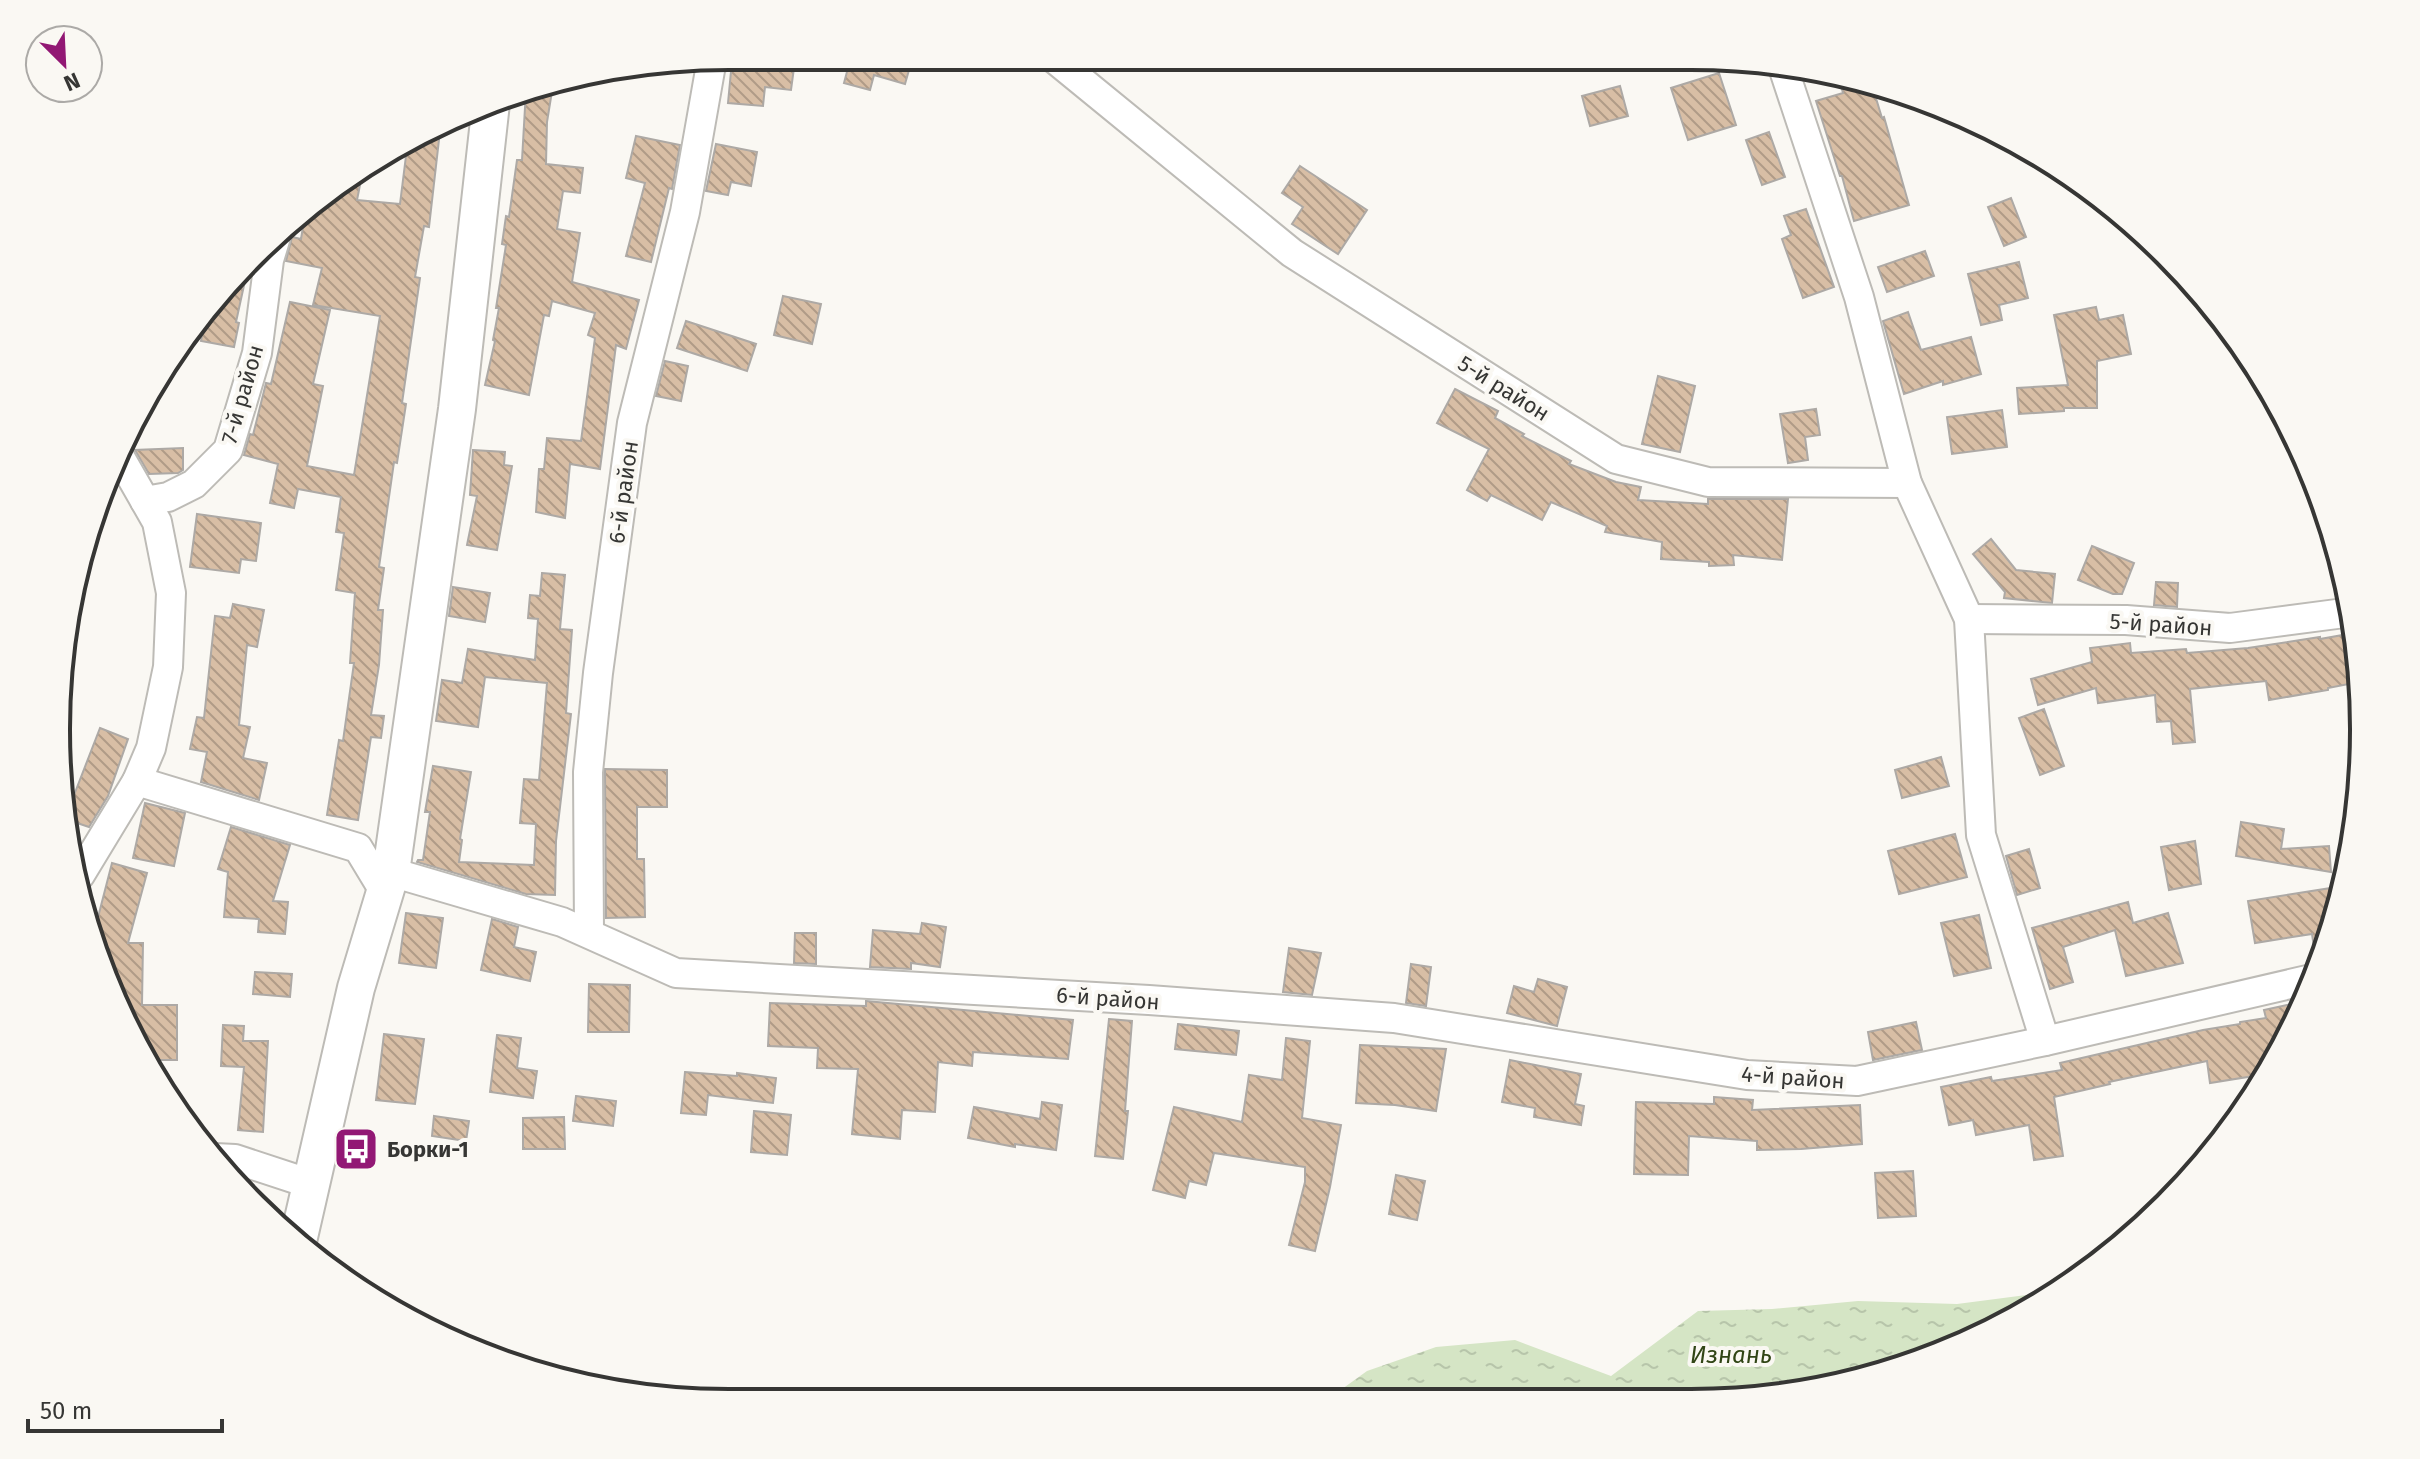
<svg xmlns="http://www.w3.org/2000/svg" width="2420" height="1459" font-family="'Fira Sans',sans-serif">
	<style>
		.water { fill: url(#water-ripples) }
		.building { fill: url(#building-back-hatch); stroke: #ada9a5; stroke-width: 2 }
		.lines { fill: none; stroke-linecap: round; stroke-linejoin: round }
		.minor-casing { stroke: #bdbbb6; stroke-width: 32 }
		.tertiary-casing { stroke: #bdbbb6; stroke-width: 40 }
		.minor { stroke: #fff; stroke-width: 28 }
		.tertiary { stroke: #fff; stroke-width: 36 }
		.labels { text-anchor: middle; stroke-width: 8; stroke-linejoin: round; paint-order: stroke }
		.street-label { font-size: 22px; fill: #363634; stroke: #faf8f3 }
		.poi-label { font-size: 22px; font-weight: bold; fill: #363634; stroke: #faf8f3; text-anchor: start }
		.water-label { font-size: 24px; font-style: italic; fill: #314516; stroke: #faf8f3 }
		.rim { fill: none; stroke: #363634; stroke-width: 4 }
	</style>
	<defs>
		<pattern id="water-ripples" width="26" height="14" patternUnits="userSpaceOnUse" patternTransform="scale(2)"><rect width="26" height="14" fill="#d5e5c5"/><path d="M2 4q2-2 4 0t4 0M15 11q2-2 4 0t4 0" fill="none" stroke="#b7c5aa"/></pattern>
		<pattern id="building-back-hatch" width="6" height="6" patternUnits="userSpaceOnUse" patternTransform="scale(2)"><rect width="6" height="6" fill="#d8bea5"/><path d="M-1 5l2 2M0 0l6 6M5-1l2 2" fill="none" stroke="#b09b87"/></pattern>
	</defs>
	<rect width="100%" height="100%" fill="#faf8f3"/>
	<path class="water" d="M2058,1291L2027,1313L1865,1380L1735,1402H1324L1367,1371L1436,1347L1515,1340L1611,1376L1698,1311L1772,1309L1858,1301L1957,1304Z"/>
	<g class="building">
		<path d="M829,56H913L905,84L874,75L870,90L844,83L848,68L828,62Z"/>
		<path d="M732,61L794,68L791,90L765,87L763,106L728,103Z"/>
		<path d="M1719,73L1736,125L1688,140L1671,88Z"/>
		<path d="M1839,78L1872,85L1882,118L1884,117L1909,205L1854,221L1842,176H1840L1816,101L1843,93Z"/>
		<path d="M553,85L547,122L546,164L583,168L580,193L563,191L557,229L580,233L572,282L639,300L626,349L616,345L600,469L570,464L565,518L536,512L539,469H544L547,438L581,441L595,338L588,335L595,313L552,301L549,316L544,315L529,395L485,385L495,341L493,340L499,308H496L506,245L502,244L506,216L509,217L517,160H522L526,90Z"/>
		<path d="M1620,86L1628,116L1590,126L1582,96Z"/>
		<path d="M440,131L429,227L424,226L415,277L420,278L402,403L406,404L397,463L394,462L379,567L384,568L378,610H383L379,665L371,715L384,716L381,738L371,737L358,820L327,815L339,740L343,741L354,663H350L355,593L336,590L344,533L336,532L341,497L298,489L294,508L270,503L278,464L244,455L250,434L253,435L266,383L271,384L290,302L330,310L313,384L323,386L307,466L354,475L380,316L313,305L322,268L286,261L292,237L301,239L306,209L320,195L343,183L360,185L357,200L400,204L407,148Z"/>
		<path d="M1769,132L1785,177L1762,185L1746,140Z"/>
		<path d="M636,136L680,145L672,189L669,188L651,262L626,256L645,183L626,178Z"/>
		<path d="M716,144L757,152L751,186L731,182L728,195L706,191Z"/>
		<path d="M1300,166L1367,210L1338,254L1292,224L1303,207L1282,193Z"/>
		<path d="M2011,198L2026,237L2004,246L1988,207Z"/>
		<path d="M1806,209L1834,287L1803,298L1782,239L1791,235L1784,216Z"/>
		<path d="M1925,251L1934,276L1887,292L1878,267Z"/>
		<path d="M2019,262L2028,298L1999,305L2002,320L1981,325L1968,274Z"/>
		<path d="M248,267L236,322L239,323L234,347L201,341L207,307Z"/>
		<path d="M783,296L821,304L812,344L774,335Z"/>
		<path d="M2096,307L2099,320L2123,315L2131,354L2097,361V408H2064V411L2019,414L2017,388L2068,385L2054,315Z"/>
		<path d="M1908,312L1921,350L1971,337L1981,374L1943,385V381L1904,394L1883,321Z"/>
		<path d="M686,321L756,344L747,371L677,348Z"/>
		<path d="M665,361L688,366L681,401L656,396Z"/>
		<path d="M1658,376L1695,386L1680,452L1642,444Z"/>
		<path d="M1455,389L1498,411L1495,418L1524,434L1522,436L1571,461L1569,464L1616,482L1641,487L1638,500L1708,504V499H1788L1782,560L1733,555L1734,565L1709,566V562L1661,559L1662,542L1605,532L1607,526L1551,502L1542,520L1491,495L1487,501L1467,490L1489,449L1437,423Z"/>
		<path d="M1816,409L1820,435L1805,437L1808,460L1788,463L1780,414Z"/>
		<path d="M2002,410L2007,447L1952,454L1947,417Z"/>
		<path d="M183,448V470L178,473L149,474L135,450Z"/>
		<path d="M473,450L505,452L504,465L512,466L497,550L467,545L477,496L470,495Z"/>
		<path d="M197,514L261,523L256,561L241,559L239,573L190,567Z"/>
		<path d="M1991,539L2016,570L2055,574L2052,603L2004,598L2005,592L1973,554Z"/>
		<path d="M2092,546L2134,563L2122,594H2113L2078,580Z"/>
		<path d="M542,573L565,575L560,629L572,630L566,713L571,714L556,841L555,895L526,894L417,862L418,860H423L430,812H425L433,766L471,772L460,839L462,840L459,862L534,865L536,824L520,823L524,779L539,780L547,683L485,677L478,727L436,721L442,680L462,683L468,649L535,660L538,619L528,618L530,595L540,596Z"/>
		<path d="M2156,582L2178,583L2177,607L2154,605Z"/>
		<path d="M453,587L490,593L485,622L449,616Z"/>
		<path d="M233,604L264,610L257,647L247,645L239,725L250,727L243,758L267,763L259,800L201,782L207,752L190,749L197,717L204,718L215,616L230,618Z"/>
		<path d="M2354,633L2359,682L2328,688V690L2269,700L2266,681L2190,689L2195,742L2173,744L2171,721L2157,722L2155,695L2098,703L2096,688L2038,705L2031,679L2092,662L2090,648L2130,643L2131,653L2186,649L2187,653L2248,648L2320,637V639Z"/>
		<path d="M2044,709L2064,766L2040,775L2019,718Z"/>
		<path d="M100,728L128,739L108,796L89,827L71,821L69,808Z"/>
		<path d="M1941,757L1949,786L1902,798L1895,770Z"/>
		<path d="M605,769L667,770V807H637V859H644L645,917L606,918Z"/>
		<path d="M145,803L185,813L174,866L133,858Z"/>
		<path d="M2241,822L2284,829L2281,849L2329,846L2331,872L2236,856Z"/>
		<path d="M231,827L290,845L273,901L288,902L285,934L258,932L259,919L224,917L228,872L218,869Z"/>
		<path d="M1955,834L1967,877L1899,894L1888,851Z"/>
		<path d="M2195,841L2201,884L2169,890L2161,847Z"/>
		<path d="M2029,849L2040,888L2017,895L2006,856Z"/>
		<path d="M112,863L147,873L128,943H143L142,1005H177V1060H153L98,958L99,925H96Z"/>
		<path d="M2331,888L2334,916L2320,962L2316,961L2312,934L2255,943L2248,901Z"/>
		<path d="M2128,902L2133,923L2168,913L2183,963L2126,976L2115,930L2063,947L2073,982L2050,989L2032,928Z"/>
		<path d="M406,913L443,918L436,968L399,963Z"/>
		<path d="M1979,915L1991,968L1954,976L1941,923Z"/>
		<path d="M492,919L518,927L514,947L536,952L530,981L481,970Z"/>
		<path d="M922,923L946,927L940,967L911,963V969L870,967L873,930L920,934Z"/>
		<path d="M795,933H816V964L794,963Z"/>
		<path d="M1289,948L1321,953L1312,995L1283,992Z"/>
		<path d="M1411,964L1431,967L1426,1006L1406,1003Z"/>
		<path d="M255,972L292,974L290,997L253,994Z"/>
		<path d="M1538,979L1567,987L1557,1026L1507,1013L1514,986L1534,992Z"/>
		<path d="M589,984L630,985L629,1032H588Z"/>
		<path d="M866,1001L1073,1020L1068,1059L973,1052L972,1066L938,1062L935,1112L902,1110L900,1139L852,1134L858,1069L817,1068L818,1048L768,1046L770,1003L866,1006Z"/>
		<path d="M2305,1001L2266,1074L2210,1083L2207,1061L2109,1082L2110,1084L2054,1097L2063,1156L2034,1160L2029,1125L1976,1135L1973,1120L1949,1125L1941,1087L1991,1077L1992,1081L2062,1070L2060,1063L2203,1030L2240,1024V1022L2266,1018L2264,1010Z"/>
		<path d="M1109,1019L1132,1021L1125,1111H1128L1123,1159L1095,1156Z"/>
		<path d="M1916,1022L1922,1050L1873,1060L1868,1032Z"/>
		<path d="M1178,1024L1239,1031L1236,1055L1175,1049Z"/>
		<path d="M223,1025L244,1026L243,1041H268L263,1132L238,1130L244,1067L221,1066Z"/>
		<path d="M384,1034L424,1039L415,1104L376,1100Z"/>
		<path d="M497,1035L521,1038L517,1068L537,1071L533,1098L490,1092Z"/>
		<path d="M1286,1038L1310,1041L1302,1118L1341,1125L1330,1187L1315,1251L1289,1245L1305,1182V1167L1214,1153L1206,1185L1189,1181L1185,1198L1153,1190L1174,1107L1242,1122L1249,1075L1282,1080Z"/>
		<path d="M1360,1045L1446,1049L1436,1111L1395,1105L1356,1103Z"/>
		<path d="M1510,1060L1581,1074L1575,1104L1584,1106L1581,1125L1534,1117L1535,1108L1502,1102Z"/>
		<path d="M685,1072L737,1076V1073L776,1078L773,1103L708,1095L706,1115L681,1113Z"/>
		<path d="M576,1096L616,1101L613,1126L573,1121Z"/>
		<path d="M1714,1097L1753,1100L1752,1110L1860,1105L1862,1144L1801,1149L1757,1150V1141L1689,1136L1688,1175L1634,1174L1636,1102L1714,1104Z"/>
		<path d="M1042,1102L1062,1105L1056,1150L1015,1144V1147L968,1138L974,1107L1040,1119Z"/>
		<path d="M754,1111L791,1115L787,1155L751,1152Z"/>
		<path d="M434,1116L469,1121L466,1141L432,1136Z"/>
		<path d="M564,1117L565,1149H523V1118Z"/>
		<path d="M1913,1171L1916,1216L1878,1218L1875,1173Z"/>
		<path d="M1396,1175L1425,1181L1417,1220L1389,1214Z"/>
	</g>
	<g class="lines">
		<g class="minor-casing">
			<g id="minor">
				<path d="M1051,56L1292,253L1616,459L1708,482L1907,483"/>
				<path d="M1783,67L1859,297L1907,483L1969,619L1981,835L2045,1041"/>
				<path d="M121,459L157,522L171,593L168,667L151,748L137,781"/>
				<path d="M145,501L168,497L194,484L228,450L257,353L269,260L275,240"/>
				<path d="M1969,619L2126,620L2230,628L2352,612"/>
				<path d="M391,872L562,922L676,973L1149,1000L1394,1018L1747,1075L1857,1081L2045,1041L2316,978"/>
				<path d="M80,875L137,781L358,848L384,891"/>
				<path d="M589,932L588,772L598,673L632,423L685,212L712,59"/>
				<path d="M215,1158L235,1159L311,1184"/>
			</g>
		</g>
		<g class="tertiary-casing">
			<path id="tertiary" d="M299,1237L356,988L391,872L457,409L491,103"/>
		</g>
		<use href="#minor" class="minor"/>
		<use href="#tertiary" class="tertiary"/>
	</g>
	<defs>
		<g id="bus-square" transform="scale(2.3)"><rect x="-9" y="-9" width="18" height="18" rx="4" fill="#921874" stroke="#faf8f3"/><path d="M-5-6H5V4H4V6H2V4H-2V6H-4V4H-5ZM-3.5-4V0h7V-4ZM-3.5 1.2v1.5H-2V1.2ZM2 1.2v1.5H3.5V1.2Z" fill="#fff"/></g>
	</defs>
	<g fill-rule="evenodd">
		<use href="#bus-square" x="356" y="1149"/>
	</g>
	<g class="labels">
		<g class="street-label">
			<text transform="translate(1504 388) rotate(32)" y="8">5-й район</text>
			<text transform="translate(242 394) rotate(-74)" y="8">7-й район</text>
			<text transform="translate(623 492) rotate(-82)" y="8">6-й район</text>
			<text transform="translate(2161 624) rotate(4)" y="8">5-й район</text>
			<text transform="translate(1108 998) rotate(4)" y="8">6-й район</text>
			<text transform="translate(1793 1077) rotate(4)" y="8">4-й район</text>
		</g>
		<g class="poi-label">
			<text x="387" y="1157">Борки-1</text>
		</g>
		<g class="water-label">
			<text x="1731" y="1363">Изнань</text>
		</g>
	</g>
	<path d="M0 0H2420V1459H0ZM729 70H1691A659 659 0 0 1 2350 729V730A659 659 0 0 1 1691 1389H729A659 659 0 0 1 70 730V729A659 659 0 0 1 729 70Z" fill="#faf8f3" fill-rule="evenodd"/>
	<path class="rim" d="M729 70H1691A659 659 0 0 1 2350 729V730A659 659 0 0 1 1691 1389H729A659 659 0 0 1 70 730V729A659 659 0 0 1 729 70Z"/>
	<g transform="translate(64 64) rotate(156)"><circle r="38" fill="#faf8f3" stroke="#acaaa7" stroke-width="2"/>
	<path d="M0-6L14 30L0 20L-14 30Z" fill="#921874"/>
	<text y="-12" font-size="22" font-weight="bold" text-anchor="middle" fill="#363634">N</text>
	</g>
	<path d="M28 1419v12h194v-12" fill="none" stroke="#363634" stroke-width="4"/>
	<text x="40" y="1419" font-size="24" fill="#363634" stroke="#faf8f3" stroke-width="6" paint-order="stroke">50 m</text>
</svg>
